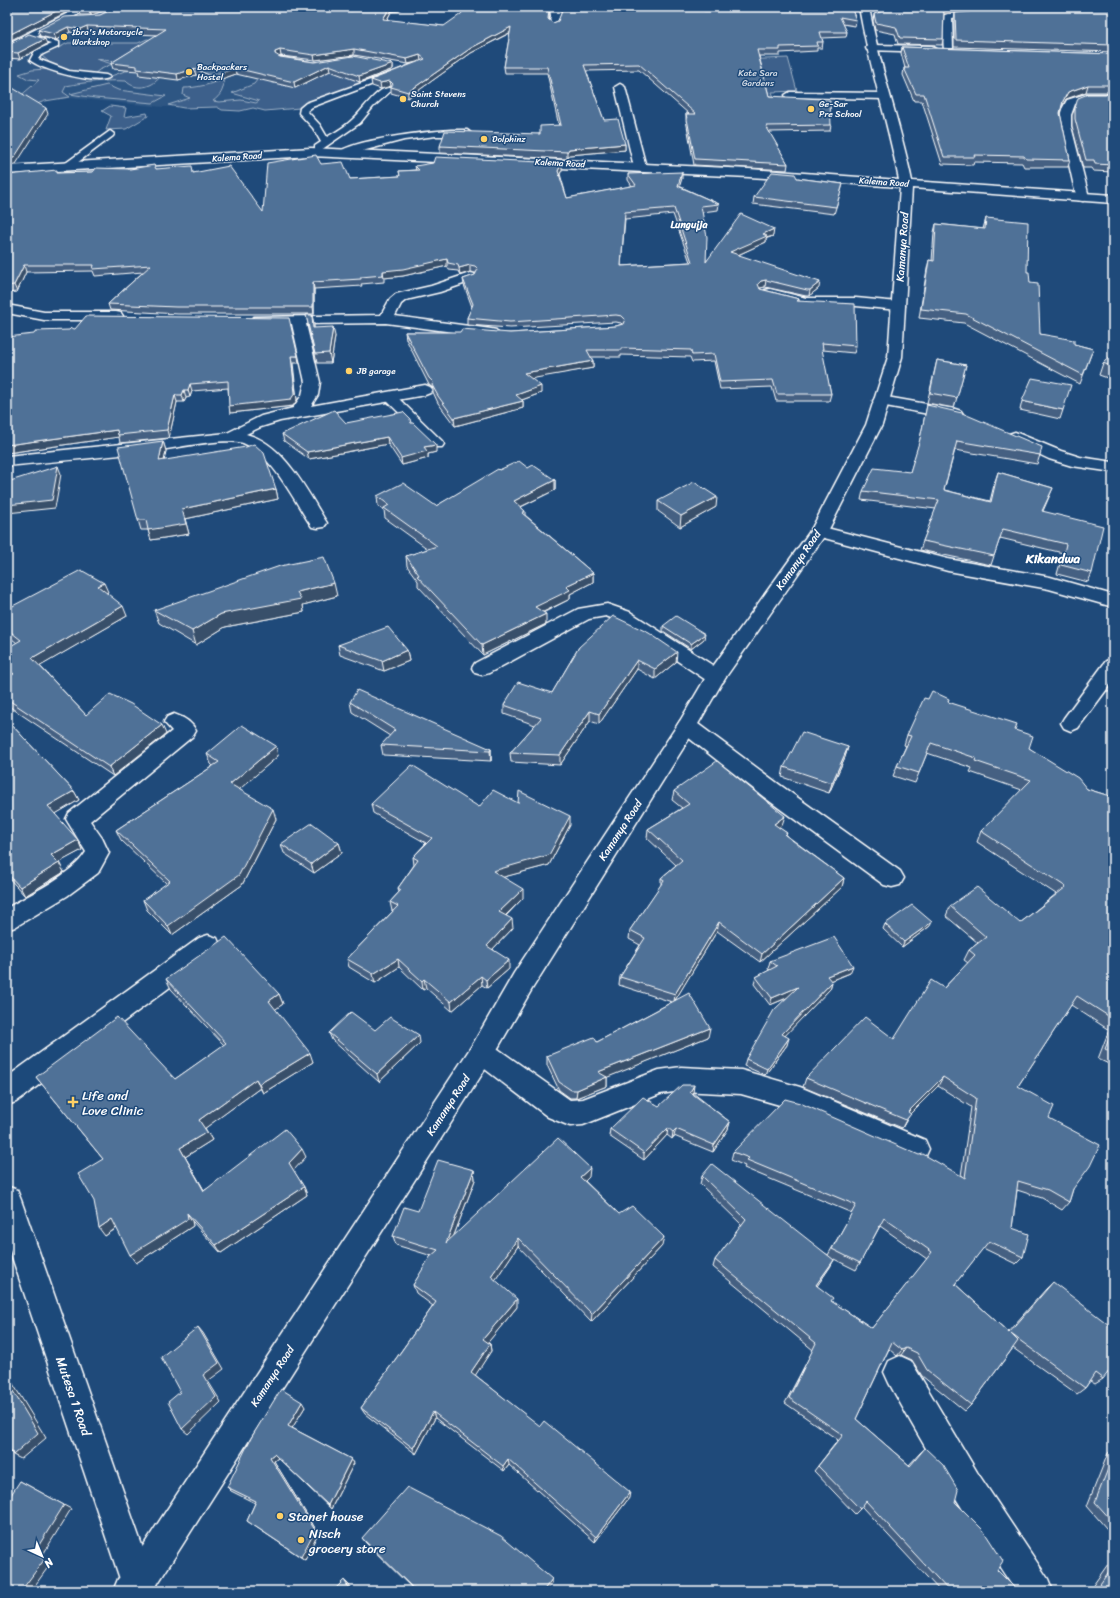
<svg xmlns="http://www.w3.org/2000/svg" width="1120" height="1598" font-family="Sriracha,sans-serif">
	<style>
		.built { fill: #2e5683 }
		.green { fill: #3c618b; stroke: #9eb0c5 }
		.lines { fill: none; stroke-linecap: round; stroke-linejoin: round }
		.lane-casing { stroke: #fff; stroke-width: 3 }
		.street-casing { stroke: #fff; stroke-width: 3 }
		.secondary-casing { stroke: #fff; stroke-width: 3 }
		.lane { fill: #1f4a7a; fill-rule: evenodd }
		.street { fill: #1f4a7a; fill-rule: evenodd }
		.secondary { fill: #1f4a7a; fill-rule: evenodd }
		.wall { fill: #456182; stroke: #fff; fill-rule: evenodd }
		.shaded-wall { fill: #384f6a; stroke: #fff }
		.building { fill: #507197; stroke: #fff; fill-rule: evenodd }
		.poi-dot { fill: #ffd166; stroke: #1f4a7a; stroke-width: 1.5 }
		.labels { text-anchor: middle; stroke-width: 3; stroke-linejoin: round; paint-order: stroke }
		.far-poi-label { font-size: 9px; fill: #fff; stroke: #1f4a7a; text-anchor: start }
		.far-park-label { font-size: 9px; fill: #d8dfe8; stroke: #1f4a7a }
		.far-street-label { font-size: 9px; fill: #fff; stroke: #1f4a7a }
		.far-neighbourhood-label { font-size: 10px; font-weight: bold; fill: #fff; stroke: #1f4a7a }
		.street-label { font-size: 11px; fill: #fff; stroke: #1f4a7a }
		.quarter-label { font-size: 13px; font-weight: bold; fill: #fff; stroke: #1f4a7a }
		.near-poi-label { font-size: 13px; fill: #fff; stroke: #1f4a7a; text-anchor: start }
		.near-street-label { font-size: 13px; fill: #fff; stroke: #1f4a7a }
	</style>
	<rect width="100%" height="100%" fill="#1f4a7a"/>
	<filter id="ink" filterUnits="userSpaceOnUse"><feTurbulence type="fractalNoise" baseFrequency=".025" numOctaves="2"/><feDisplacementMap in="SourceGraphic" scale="8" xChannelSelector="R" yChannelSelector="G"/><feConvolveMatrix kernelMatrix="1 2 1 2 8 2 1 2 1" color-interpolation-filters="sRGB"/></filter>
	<g filter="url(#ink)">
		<path class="built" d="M77,23L219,31L226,48L308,67L355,57L402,67L351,88L304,105L163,107L7,92V57Z"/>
		<g class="green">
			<path d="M147,39L158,41L141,65L96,59L112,64L99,70L93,75L111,76L125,71L150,69L161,75C155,87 136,92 126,81C105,80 86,82 66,86L63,92L70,97L45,101L29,107L18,98L39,80L28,79L19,74L32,70L46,69L49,62L42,56L49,51L56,49L68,43H138Z"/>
			<path d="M788,58L797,91L772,92L774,97L726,96L741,60Z"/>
			<path d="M380,68L395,73L311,107L265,111L253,108L240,111L222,110L217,107L184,108L168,105L190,98L183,95L184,88C190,88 196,87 201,86C209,85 215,81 224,81C223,91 221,95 213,101L219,102L241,100L256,103L259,101L232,93L254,84L261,75Z"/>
			<path d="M107,85L118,90L166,96L153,103L95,98L70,94Z"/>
			<path d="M110,106L126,108L124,117L147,113L148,116L126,129L106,130L111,116L102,111Z"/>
		</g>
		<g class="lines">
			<g class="lane-casing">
				<g id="lane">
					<path d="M29,34L58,42V47L41,55L38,59L69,71L106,75L110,77C100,86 40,70 30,60L35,51L51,44L29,38Z"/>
					<path d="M390,73L397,75L312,107L307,111L320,125L327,137C336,132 346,126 353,119C362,112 378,85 391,88L392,90L373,107L360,123L321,150H315V146L321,142L313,128L299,113L300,108L306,103Z"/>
					<path d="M451,130H467L471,133L467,136H436L404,140L343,156L338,153C351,140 430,131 451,130Z"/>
					<path d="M110,131L114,134L113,136L69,169H63V165Z"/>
					<path d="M390,393L394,394L442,441L444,444L442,447H434L386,400L384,397Z"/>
				</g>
			</g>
			<g class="street-casing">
				<g id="street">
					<path d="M372,7H403L398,10L362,14L357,11L359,9Z"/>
					<path d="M550,7H560L561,16L557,26L554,27L549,24L551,16Z"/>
					<path d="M986,7H997L985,15L952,18L953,50L952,52H944L942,17L944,15C957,10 976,16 986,7Z"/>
					<path d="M871,45L932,46L937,49L932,52L867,50L866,48L867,46Z"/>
					<path d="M620,84L625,87L646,167L644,170L640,171L634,167L615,87Z"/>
					<path d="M790,92L885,93L890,96L885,99L786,97L785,95Z"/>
					<path d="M1086,94H1113V100H1086L1075,104L1071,115V126L1089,197L1083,201L1079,200L1075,191L1059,120L1062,109L1067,100Z"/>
					<path d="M470,273L475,274L477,277L475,280L440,292L406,300L401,304L395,316L491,329L496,330L498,333L496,336L491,337L386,323L306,324L320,382L318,395L311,406L425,385L430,387L433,390L430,393L425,395L280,421L261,427L246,434C285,444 307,492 327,523L324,527L318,528L312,527C294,501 273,455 243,443C225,437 175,448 155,451C106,457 56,461 7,466V456L227,433L261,416L293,408L302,395L305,382L292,324H259L254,323L252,320L254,317L381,315L390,299L396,294L431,286Z"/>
					<path d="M770,289L806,298H856L898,302L903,303L905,306L903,309L898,310L856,306H806L765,296L763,293L765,290Z"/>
					<path d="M7,305L44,312H116L121,313L123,316L121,319L116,320H44L7,313Z"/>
					<path d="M881,396L955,409L961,411L963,414L961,417L955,419L875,404L873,401L875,398Z"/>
					<path d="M1015,432L1061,451L1080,457L1113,462V472L1072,466L1049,459L1009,440L1007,437L1009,434Z"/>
					<path d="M819,526L948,559L1050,577L1113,595V607L1049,589L948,571L813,535L810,531L813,527Z"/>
					<path d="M607,604L630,612L723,672L726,677L723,682L716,684L709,682L616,620L606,616L589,619L489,673L482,675L475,673L472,668L475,663L578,609Z"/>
					<path d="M1113,659V681L1078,728L1071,731L1064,728L1061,723L1064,718L1106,661Z"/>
					<path d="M174,714C183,717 192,722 196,731L193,736L90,821L102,838L109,853L98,873L67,896L15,927L7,930V908C29,895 73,874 86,852L66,819L69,813L172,731L164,722L167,717Z"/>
					<path d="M687,718L694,721L780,785L900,871L904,878L900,885L892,887L884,885L764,797L680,731L677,726L680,721Z"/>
					<path d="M208,935L217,938L220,945L217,952L16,1102L7,1105V1077L199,938Z"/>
					<path d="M482,1040L491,1044L570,1100L583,1099L659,1070L681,1067L741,1070L800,1087L925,1140L929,1149L925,1158L915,1162L797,1110L741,1094L681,1091L660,1094L583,1125L570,1126L548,1117L473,1060L469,1052L473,1044Z"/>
					<path d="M7,1186L17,1190L21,1200L158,1591H124L7,1242Z"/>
					<path d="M900,1356L911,1361L977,1472L1048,1579L1053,1591H1016C970,1524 928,1454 889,1383L884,1372L889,1361Z"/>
				</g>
			</g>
			<g class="secondary-casing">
				<g id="secondary">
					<path d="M80,7H92L7,51V44Z"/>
					<path d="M859,7H869C879,66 900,122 912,181L1113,195V203L912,188L902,357L882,425L828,531L723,681L694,731L532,989L491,1060L153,1591H113L118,1579L126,1572L473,1044L514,973L680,721L709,672L811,530L866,425L888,357L900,187L749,177L311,156L7,174V166L311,148L749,169L899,180C888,122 869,66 859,7Z"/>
				</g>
			</g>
			<use href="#lane" class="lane"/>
			<use href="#street" class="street"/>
			<use href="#secondary" class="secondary"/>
		</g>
		<g class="wall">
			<path d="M83,7H108L107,10L91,15H80L78,9Z"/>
			<path d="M115,7H362L351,8L348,10L350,11L391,7V12L387,20L444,26L549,10V20L553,23L558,21L562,13L560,7H702L704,11L851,7L856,20L855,26L843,24L847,32L846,37L822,38L823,42L822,48H817V51L780,53V56H759L769,96L822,101L831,125L830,131L769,132L788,164L787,170L694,165L686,120V114H689L639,70L586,71L604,120L625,144V150L569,155L567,159L440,153V146L540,134L559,126L547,73H505L504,67L510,33L471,53L408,98L391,93V87L381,89L372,86L371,80L418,61L408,64L354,55L315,60L281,56H279L314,62L393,64V69L360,82L330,71L295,88L236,74L213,82L196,75L178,80L139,75L138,71L113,69L111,63L158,35L88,32L81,35L70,32L56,40L40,36L38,30L100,15L113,9Z"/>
			<path d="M1113,7V52L954,47V19L955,13L987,10Z"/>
			<path d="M977,10L944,14L943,39L942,45L898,44L895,34L875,30L873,21L874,14Z"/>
			<path d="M47,44L20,59L7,58V46Z"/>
			<path d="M902,47L1113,54V92H1086L1066,99L1061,108L1060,113L1070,160L1068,167H1024L1022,163L974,162L973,165L942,164L922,101H914L903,75L904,68H905L901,53Z"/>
			<path d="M1113,94V172L1093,171L1091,168H1083L1072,126V115L1075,108Z"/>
			<path d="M321,164L350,179L400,176L399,171L416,170L415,166L562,170L560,174L567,198L632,186L628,180V174L682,178L679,186L719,204L718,210L702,212L706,262L773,236L766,238V242L738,255L819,288L809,296H806L765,287L760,288V289L799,299V301L856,346L854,353L823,350L822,353L831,394L829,401H776L772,387L720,389L714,361L692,362L690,357L621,355V357H591L593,361V368L531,378L541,393L522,400L523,401V408L455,426L438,403L433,392V388L429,385L406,339L405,332L510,333L616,326L622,324L621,323L616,322L510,328L467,325V318L472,307L464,285L463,279L475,275L476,273H475L470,272L460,275L458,271L449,270L447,266L403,276L384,278V282L361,284L362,286L314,289V314H178L110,310L108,304L143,272L95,276L93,271L26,272L17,292L7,293V295V170L9,175L58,173L93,172L156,169L194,173L263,212ZM673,214L690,262L621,266L625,219Z"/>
			<path d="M797,178L843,184L841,191L834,214L753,204L754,197Z"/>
			<path d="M986,218L1027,272L1040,334L1074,344L1093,349L1080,384L964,323L919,318L927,269L929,260L932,261L934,232L936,224L983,229Z"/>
			<path d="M306,315H312L314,328L335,336L331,363H317Z"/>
			<path d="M7,337L298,356L299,363H293L297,400L293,406L230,413L228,388L192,391L190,397L186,398L184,402H177L169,438L120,443L119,437L7,453Z"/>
			<path d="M1113,354V380L1099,375L1103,363Z"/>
			<path d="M937,360L966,365L954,408L927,403Z"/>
			<path d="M1022,401L1063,410L1060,419L1020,410Z"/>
			<path d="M927,405L1040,455L1037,464L955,450L944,490L990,501L995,481L998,472L1053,488L1043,511L1092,573L1088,582L1057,574L1063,553L1000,538L991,565L920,550L923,541L936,509L861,500L863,491L910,472L919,444Z"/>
			<path d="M346,423H411L436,452L428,454V458L402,465L388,444L309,459L284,441L282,434Z"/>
			<path d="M163,441L166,451L164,460L276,489L278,499L185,519L189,534L151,540L148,530H141L138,520Z"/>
			<path d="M528,468L555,480V490L521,507L525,511V515L593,573V582L570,594V599L543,613L546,624L483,655L418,586V581L407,566L406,556L428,549L385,518L384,510L378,506L377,496L436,506L499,470Z"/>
			<path d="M658,501L716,507L680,527L658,511Z"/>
			<path d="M108,592L107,593L127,616L40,666L86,715L166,734L113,776L7,705V677L11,675L7,671V648L17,643L7,635V609Z"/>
			<path d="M337,596L303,605L304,612L225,627L196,645L159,623L154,610Z"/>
			<path d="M663,626L704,639L691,649L663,631Z"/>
			<path d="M338,645L407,650L409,661L384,671L340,655Z"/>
			<path d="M579,647L676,662L655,679L637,669L599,724L590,721L560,765L511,762L510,753L535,725L504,714V705L552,693Z"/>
			<path d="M1113,680V694L1107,691Z"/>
			<path d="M928,699L948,702L1015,730L1029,748L1087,789L1113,797V1066L1098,1059L1109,1030L1071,1005L1018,1086L1049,1118L1073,1189L1069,1202L1062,1210L1042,1198L1017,1190L1012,1228L1023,1257L1016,1264L983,1248L955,1284L1008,1332L1046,1289L1053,1282L1103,1379L1095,1384L1090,1381L1085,1388L1077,1394L1013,1348L971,1405L965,1411L922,1376L912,1360L901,1355L897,1356L889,1349L856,1419L909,1465L920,1453L925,1448L955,1502L997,1570L1018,1591H940L862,1507L855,1514L814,1471L838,1440L785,1403L813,1350L713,1267L715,1260L742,1225L700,1184L702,1176L828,1255L852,1213L744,1168L745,1166L731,1160L733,1152L961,1176L971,1107L938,1086L910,1114L902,1128L803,1087L806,1078L894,1039L968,963L964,960L969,950L978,943L946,916L950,906L1020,923L1056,894L977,842L981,831L1022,790L970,772L972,768L927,753L915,783L893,776L897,766L906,746L904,745L907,735ZM880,1226L927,1259L872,1328L831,1301L817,1286L830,1267L834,1259L856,1270Z"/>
			<path d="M350,702L491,749V761L383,755L381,745L390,736L352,712Z"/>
			<path d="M7,720L74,791L79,800L55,814L82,850L59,862L64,872L25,896L7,876Z"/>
			<path d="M276,746L278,756L239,789L276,819L242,885L172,935L147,910L143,900L167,884L121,840L116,830L213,766L211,764L207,754Z"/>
			<path d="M848,747L845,757L829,793L782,777L784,767Z"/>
			<path d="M674,791L782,825L779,828L787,833L786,835L844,878L842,887L760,962L717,931L675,1000L708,1037L607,1077V1086L576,1098H570L559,1090L547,1065V1056L597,1042L672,1002L619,985L620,977L640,945L629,939L630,930L661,885V878L676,865L647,838L648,829L682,808L672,800Z"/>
			<path d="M518,803L570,825L549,865L503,877L523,898L506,916L513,928L493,949L509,969L487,988L482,985L452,1011L426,988L423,990L399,967L375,983L349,967L347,959L393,911H392L390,902L399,892L398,888L414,865L413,857L426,843L373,813L371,804L479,807Z"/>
			<path d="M339,843L342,853L314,873L284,853L281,844Z"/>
			<path d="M885,924L930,926L902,947L883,929Z"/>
			<path d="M770,961L850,973L831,981L832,982L830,989L785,1035L787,1045L765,1075L744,1066L746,1059L787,998L770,1005L754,984L756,977L770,970L768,969Z"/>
			<path d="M166,979L279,994L283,1004L275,1009L313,1062L263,1093L260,1088L205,1128L212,1140L185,1157L204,1190L306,1157L293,1170L304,1187L307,1195L221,1253L192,1221L193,1226L136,1263L117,1228L105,1236L103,1159L36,1077L175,1079L224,1045L171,989Z"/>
			<path d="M375,1030L420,1043L379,1082L332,1040L329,1033Z"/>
			<path d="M693,1093L730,1122L728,1129L713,1152L674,1136L672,1139L667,1135L644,1160L609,1136L610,1129L659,1106Z"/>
			<path d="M474,1170L475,1180L454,1235L589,1177L585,1181L619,1214L662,1246L591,1322L518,1246L495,1280L517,1307L488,1342L490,1344L491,1351L475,1375L629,1498L595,1542L509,1465L504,1471L435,1418L416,1454L365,1414L361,1408L433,1306L416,1293L413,1285L432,1256L396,1245L393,1236L418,1211Z"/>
			<path d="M305,1407L292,1428L351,1459L354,1463L331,1509L278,1458L274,1461L318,1533L305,1560L247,1521L255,1503L231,1491L227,1487Z"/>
			<path d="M1113,1450V1536L1087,1506L1108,1453Z"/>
			<path d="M362,1538L552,1579V1583L547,1591H415L366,1543Z"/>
			<path d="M1113,1557V1591H1089Z"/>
		</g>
		<g class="shaded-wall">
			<path d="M64,7H77L7,42V36Z"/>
			<path d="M96,7H108L107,10L91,15L89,9Z"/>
			<path d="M344,7H351V8L345,13Z"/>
			<path d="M391,7V12L384,25L383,19Z"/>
			<path d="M949,7H983L977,10L943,14L944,8Z"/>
			<path d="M87,26L88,32L81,35L80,29Z"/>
			<path d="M68,27L70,32L56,40L54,34Z"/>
			<path d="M511,27V32L471,53L408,98V92L471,48Z"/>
			<path d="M45,39L47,44L20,59L18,53Z"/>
			<path d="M354,49V55L315,60L314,55Z"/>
			<path d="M280,50L281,56L276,58V60L275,52Z"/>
			<path d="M420,55L421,61L408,64L407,59Z"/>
			<path d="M393,64V69L360,82L359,76Z"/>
			<path d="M329,65L330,71L295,88L294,82Z"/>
			<path d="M235,68L236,74L213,82L212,76Z"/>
			<path d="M194,69L196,75L178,80L177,74Z"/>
			<path d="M390,81L391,86L381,89L380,83Z"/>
			<path d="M1088,85L1086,92L1066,99L1061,109L1063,101L1068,92Z"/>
			<path d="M46,108L48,114L16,164L7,165V158Z"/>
			<path d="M625,144V150L569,155L567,159V152L569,149Z"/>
			<path d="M562,163V170L558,177V171Z"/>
			<path d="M682,172V178L678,192V186Z"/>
			<path d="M774,229L773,236L766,238V242L729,259L730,252L763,234Z"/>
			<path d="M447,259V266L403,276L384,278L383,271Z"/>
			<path d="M24,265L26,272L17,292L14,285Z"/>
			<path d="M470,265V272L460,275L459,268Z"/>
			<path d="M766,280L765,287L760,288L757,291L758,284L761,281Z"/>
			<path d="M313,282L314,289V314L313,307Z"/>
			<path d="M820,282L819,288L809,296L810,290Z"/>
			<path d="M312,315L314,324V337L313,328Z"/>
			<path d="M333,327L335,336L331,363L329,353Z"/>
			<path d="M291,356L297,400L293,406L230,413L229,406Z"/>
			<path d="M593,361V368L524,380V373Z"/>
			<path d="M190,384L192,391L190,397L188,390Z"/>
			<path d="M541,386V393L516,402V395Z"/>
			<path d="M184,390L186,398L184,402L182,395Z"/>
			<path d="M175,395L177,402L169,438L167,430Z"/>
			<path d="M523,401V408L455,426L454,418Z"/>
			<path d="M117,430L119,437L7,453V445Z"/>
			<path d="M387,437L388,444L309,459L307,452Z"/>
			<path d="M163,441L166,451L162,471L159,461Z"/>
			<path d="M436,445V452L428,454V458L402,465L401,458L424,447Z"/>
			<path d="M58,466L61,474L55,508L7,513V505Z"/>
			<path d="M555,480V490L514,510V501Z"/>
			<path d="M276,489L278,499L185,519L189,534L151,540L148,530L182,509Z"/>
			<path d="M717,497L716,507L680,527L681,516Z"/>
			<path d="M593,573V582L570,594V599L535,616V607L566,586Z"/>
			<path d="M104,583L108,592L102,596L98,586Z"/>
			<path d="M334,583L337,596L303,605L304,612L225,627L196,645L192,631L221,614L297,592Z"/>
			<path d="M123,606L127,616L37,668L32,658Z"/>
			<path d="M546,614V624L483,655L482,645Z"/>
			<path d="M705,634L704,639L691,649V644Z"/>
			<path d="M407,650L409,661L384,671L382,661Z"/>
			<path d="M677,652L676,662L655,679V669Z"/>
			<path d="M637,660V669L599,724V714Z"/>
			<path d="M590,711V721L560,765V755Z"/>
			<path d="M162,725L166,734L113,776L109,767Z"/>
			<path d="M276,746L278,756L234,794L230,784Z"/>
			<path d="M848,747L845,757L829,793L832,783Z"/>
			<path d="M491,749V761L490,751Z"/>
			<path d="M74,791L79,800L52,816L48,806Z"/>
			<path d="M273,809L276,819L242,885L172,935L168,926Z"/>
			<path d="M570,816V825L549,865L493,880V871Z"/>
			<path d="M785,816L782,825L772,833L774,824Z"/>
			<path d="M78,840L82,850L56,864L51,855Z"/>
			<path d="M339,843L342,853L314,873L311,864Z"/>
			<path d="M59,863L64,872L25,896L20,887Z"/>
			<path d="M844,878L842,887L760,962L762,954Z"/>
			<path d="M523,889V898L500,921L499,912Z"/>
			<path d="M512,919L513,928L488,954L487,946Z"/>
			<path d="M719,922L717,931L674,1002L675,994Z"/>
			<path d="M932,922L930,926L902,947L904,942Z"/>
			<path d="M398,959L399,967L375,983L373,974Z"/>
			<path d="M509,960V969L487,988L486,980Z"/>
			<path d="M853,966L850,973L824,983L827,976Z"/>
			<path d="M481,976L482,985L452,1011L451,1002Z"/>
			<path d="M424,979L426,988L423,990L422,981Z"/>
			<path d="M832,982L830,989L780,1041L782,1034Z"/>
			<path d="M798,987L796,994L770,1005L772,998Z"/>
			<path d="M279,994L283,1004L273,1011L269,1001Z"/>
			<path d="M710,1028L708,1037L598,1081V1072Z"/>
			<path d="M419,1035L420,1043L379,1082L377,1074Z"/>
			<path d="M789,1038L787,1045L765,1075L767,1069Z"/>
			<path d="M310,1053L313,1062L263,1093L259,1084Z"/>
			<path d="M607,1077V1086L576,1098L577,1090Z"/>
			<path d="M943,1077L938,1086L910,1114L902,1128L906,1120L908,1112Z"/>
			<path d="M256,1079L260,1088L204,1129L199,1120Z"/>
			<path d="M694,1085L693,1093L689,1100L690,1092Z"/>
			<path d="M730,1122L728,1129L713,1152L714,1145Z"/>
			<path d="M668,1128L667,1135L644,1160V1153Z"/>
			<path d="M676,1129L674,1136L672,1139L673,1132Z"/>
			<path d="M207,1132L212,1140L185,1157L209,1199L180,1148Z"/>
			<path d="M302,1149L306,1157L293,1171L289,1163Z"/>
			<path d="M590,1168L589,1177L580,1186V1177Z"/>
			<path d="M474,1170L475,1180L448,1251L446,1243Z"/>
			<path d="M304,1187L307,1195L221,1253L216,1245Z"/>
			<path d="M187,1213L192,1221L193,1226L136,1263L130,1255Z"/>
			<path d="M112,1219L119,1226L105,1236L99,1228Z"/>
			<path d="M664,1237L662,1246L591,1322L592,1314Z"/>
			<path d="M518,1238V1246L492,1285L491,1276Z"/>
			<path d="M834,1260L830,1267L813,1292L816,1285Z"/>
			<path d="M517,1299V1307L485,1346L483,1339Z"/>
			<path d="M198,1327L203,1333L224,1369L208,1381L221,1402L188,1434L182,1429Z"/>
			<path d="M490,1344L491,1351L473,1379L471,1372Z"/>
			<path d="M906,1348L901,1355L897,1356L902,1350Z"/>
			<path d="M7,1374L46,1438L21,1459L13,1455L7,1381Z"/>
			<path d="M302,1402L305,1407L291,1430L288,1426Z"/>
			<path d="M433,1412L435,1418L416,1454L413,1448Z"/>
			<path d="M274,1454L278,1458L274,1461L318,1533L305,1560L301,1557L270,1457Z"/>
			<path d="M351,1459L354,1463L331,1509L328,1505Z"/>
			<path d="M508,1459L509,1465L504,1471L503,1466Z"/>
			<path d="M20,1481L71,1509L42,1556L51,1563L31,1591H21L34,1553Z"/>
			<path d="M630,1492L629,1498L595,1542L596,1537Z"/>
			<path d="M552,1579V1583L547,1591H543Z"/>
			<path d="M344,1580L349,1585L353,1591H351Z"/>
		</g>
		<g class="building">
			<path d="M7,7H64L7,36Z"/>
			<path d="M83,7H96L89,9H78Z"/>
			<path d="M115,7H344L350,11L390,7L383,19L444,26L461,14L466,7H549V10L548,19L553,23L558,21L562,11V7H702L704,11H711L712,7H851L856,20L840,17L847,32H820L823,42H817L818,46L780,47V50H757L769,96L822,99V101H830L831,125L766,126L788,164L695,159L686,114H696L639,64L584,65L604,120L618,119L625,144L569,149L567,152L440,146L445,131L540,134V126L561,125L547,67H504L511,27L471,48L408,92L391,87L393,84L390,81L380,83L371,80L425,59L420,55L407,59L354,49L314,55L280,50L275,52V54L280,57L314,62L353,56L393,64L359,76L329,65L294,82L235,68L212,76L194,69L177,74L137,69V66L111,63L166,29L87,26L80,29L68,27L54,34L38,30L64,17L100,15L113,9Z"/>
			<path d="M895,7H949L944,8L943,39L900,38L896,27L876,23L874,14Z"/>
			<path d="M991,7H1113V45L956,40L955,13L987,10Z"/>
			<path d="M29,34L45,39L18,53L7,52V46Z"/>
			<path d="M902,47L1113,54V85H1088L1068,92L1063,101L1060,113L1070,160L1026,159L1024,156L974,155L975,157H944L924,94H916L904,68H909Z"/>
			<path d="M11,87L46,108L14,158H7V88Z"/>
			<path d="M1088,94H1113V165L1095,164L1094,160H1086L1075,119V108L1078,98Z"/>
			<path d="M316,155L321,164L343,162L350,179L400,176L399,171L419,170L415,166L433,163L435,157L562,163L558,171L567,198L636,185L628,174L682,172L678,186L719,204L701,206L707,237L706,262L741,214L774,229L763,234L767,236L730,252L820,282L810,290H807L766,280L761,281L758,284L760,289L799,299L797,301L855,304L856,346L822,343L823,349H822L831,394H777L773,380L720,382L714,354L692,355L691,350L621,348V350H587L593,361L524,373L541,386L516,395L523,401L454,418L438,396L432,385L433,382L429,378L405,332H460L462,329L510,333L616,326L623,324L625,319L622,316L616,315L510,322L467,318L473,304L463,279L475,275L478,269L475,266L470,265L459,268L458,265L448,263L447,259L403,269L383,271V275L361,277V279L313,282V307H176L108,304L151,265L93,269L94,265H24L14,285L7,286V175L57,170V173L93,172L96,168L130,169L154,165L156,169L192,166L193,173L229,166L263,212L267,163ZM674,208L692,262L621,266L625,212Z"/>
			<path d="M772,172L795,174L797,178L843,184L836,207L754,197Z"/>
			<path d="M986,218L1028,222L1027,272H1029L1030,283L1038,284L1040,334L1074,340V344L1093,349L1083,375L966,314L921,309L929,260L934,261L936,224L985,229Z"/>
			<path d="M306,315H312L313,328L333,327L329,353L315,354Z"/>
			<path d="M86,316L289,318L298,356H291L295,393L291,399L229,406L228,381L190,384L188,390H184L182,395H175L167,430L118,435L117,430L7,445V337L34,334L36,331L69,330L71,328L75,329Z"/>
			<path d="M1113,354V367L1103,363Z"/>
			<path d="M937,360L966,365L957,398L930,393Z"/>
			<path d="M1032,378L1071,385L1063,410L1022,401Z"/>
			<path d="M927,405L962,413L1042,447L1040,455L957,441L944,490L991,502L998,472L1053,488L1042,511L1103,526L1092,573L1061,565L1066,544L1003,529L994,556L923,541L939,500L863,491L874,468L910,472L920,439Z"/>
			<path d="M334,410L346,423L403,412L410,419L411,423H413L436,445L424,447L427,451L401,458L387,437L307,452L282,434Z"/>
			<path d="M163,441L159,461L246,447L254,444L264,453L276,489L182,509L186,524L148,530L146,520H138L118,447Z"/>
			<path d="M519,461L528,468L533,465L555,480L514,501L525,511L522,513L593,573L566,586L570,590L535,607L546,614L482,645L417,576L419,575L406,556L437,546L384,508L389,505L377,496L403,483L436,506L498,469L499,470Z"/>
			<path d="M58,466L52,500L7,505V482Z"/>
			<path d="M694,482L717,497L681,516L658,501Z"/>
			<path d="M324,557L334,583L297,592L301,599L221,614L192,631L154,610L280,566Z"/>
			<path d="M81,570L104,583L98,586L123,606L32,658L86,715L110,694L131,704L162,725L109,767L7,699V677L14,674L7,667V648L21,640L7,629V609Z"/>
			<path d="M613,616L649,633L677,652L655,669L637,660L599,714L590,711L560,755L510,753L541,718L504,705L518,682L552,693L579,647Z"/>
			<path d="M676,616L705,634L691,644L663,626Z"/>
			<path d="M388,627L407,650L382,661L338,645Z"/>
			<path d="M357,690L491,749L490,751L381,745L395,730L350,702Z"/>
			<path d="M932,691L949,699L948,702L1017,724L1015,730L1033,736L1029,748L1078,778L1087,789L1113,797V1019L1077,996L1018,1086L1054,1106L1049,1118L1100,1145L1090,1166L1073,1189L1069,1202L1048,1190L1018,1181L1012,1228L1029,1234L1023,1257L989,1241L955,1284L1009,1333L1053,1282L1113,1328V1366L1103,1379L1095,1373L1085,1388L1011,1334L1018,1341L971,1405L927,1370L917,1353L906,1348L902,1350L892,1342L856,1419L910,1466L925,1448L943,1465L958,1490L955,1502L983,1530L1003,1561L997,1570L1018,1591H949L866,1501L860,1509L818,1466L843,1435L789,1398L816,1343L715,1260L746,1219L702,1176L712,1164L834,1260L816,1285L833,1298L831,1301L872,1328L932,1252L884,1218L860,1263L832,1249L856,1205L747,1160L749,1158L733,1152L785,1099L800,1103L919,1155L923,1154L965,1178L976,1098L943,1077L908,1112L911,1114L906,1120L806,1078L865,1017L894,1039L931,980L944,988L975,955L969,950L986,937L950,906L977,887L1020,923L1066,887L981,831L1031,780L975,761L976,758L931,743L919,773L897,766L911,736L907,735L924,698L928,699Z"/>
			<path d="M7,720L74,791L48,806L78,840L51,855L59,863L20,887L7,873Z"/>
			<path d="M242,725L276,746L230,784L273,809L239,875L168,926L143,900L170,881L116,830L219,762L207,754Z"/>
			<path d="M802,732L848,747L832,783L784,767Z"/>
			<path d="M717,761L785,816L774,824L787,833L785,835L844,878L762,954L719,922L675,994L620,977L645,938L630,930L664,880L661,878L682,860L648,829L689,804L674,791Z"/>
			<path d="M412,765L479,807L493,790L518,803L519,791L570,816L549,855L493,871L523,889L499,912L512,919L487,946L509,960L486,980L481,976L451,1002L424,979L422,981L398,959L373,974L347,959L398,906L390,902L401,890L398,888L418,860L413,857L432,838L371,804Z"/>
			<path d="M312,823L339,843L311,864L281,844Z"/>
			<path d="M912,905L932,922L904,942L885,924Z"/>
			<path d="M226,937L279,994L269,1001L310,1053L259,1084L256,1079L199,1120L207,1132L180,1148L204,1191L285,1129L302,1149L289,1163L304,1187L216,1245L187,1213L188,1219L130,1255L112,1219L99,1228L94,1201L78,1174L103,1159L36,1077L117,1017L175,1079L226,1043L166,979Z"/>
			<path d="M834,937L853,966L827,976L832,982L782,1034L789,1038L767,1069L746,1059L774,1010L798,987L772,998L756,977L777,966L770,961Z"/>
			<path d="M689,993L710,1028L598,1072L607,1077L577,1090H571L559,1082L547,1056L594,1037L597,1042Z"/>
			<path d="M351,1012L375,1030L390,1017L419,1035L377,1074L329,1033Z"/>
			<path d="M1113,1028V1053L1105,1049Z"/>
			<path d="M682,1085H694L690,1092L730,1122L714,1145L676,1129L673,1132L668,1128L644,1153L610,1129L643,1097L659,1106Z"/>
			<path d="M558,1138L590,1168L580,1177L619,1214L632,1206L664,1237L592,1314L518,1238L491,1276L517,1299L483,1339L490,1344L471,1372L540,1426L544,1421L630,1492L596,1537L508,1459L503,1466L433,1412L413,1448L361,1408L436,1302L413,1285L430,1257L438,1250L393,1236L404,1207L418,1211L438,1160L474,1170L446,1243Z"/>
			<path d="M198,1327L219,1363L203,1375L216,1397L182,1429L168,1402L180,1392L161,1357Z"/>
			<path d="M7,1381L38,1433L13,1455L7,1445Z"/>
			<path d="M281,1389L302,1402L288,1426L351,1459L328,1505L274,1454L270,1457L315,1530L301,1557L247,1521L256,1501L227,1487L251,1438Z"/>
			<path d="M1113,1456V1522L1095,1502Z"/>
			<path d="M20,1481L64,1505L34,1553L44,1560L21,1591H7V1501Z"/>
			<path d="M407,1487L501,1536L552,1579L543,1591H416L362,1538Z"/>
			<path d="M1113,1566V1591H1095Z"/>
			<path d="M344,1580L351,1591H333Z"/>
		</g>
	</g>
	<g class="poi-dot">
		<circle cx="64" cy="37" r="4"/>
		<circle cx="189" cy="72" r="4"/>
		<circle cx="403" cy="99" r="4"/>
		<circle cx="811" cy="109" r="4"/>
		<circle cx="484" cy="139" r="4"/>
		<circle cx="349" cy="371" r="4"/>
		<path d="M71 1096h4v4h4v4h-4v4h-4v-4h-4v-4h4z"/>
		<circle cx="280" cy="1516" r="4"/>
		<circle cx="301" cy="1540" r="4"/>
	</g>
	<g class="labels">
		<g class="far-poi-label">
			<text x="72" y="35">Ibra's Motorcycle<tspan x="72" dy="10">Workshop</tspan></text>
			<text x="197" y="70">Backpackers<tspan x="197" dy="10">Hostel</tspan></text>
			<text x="411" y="97">Saint Stevens<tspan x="411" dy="10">Church</tspan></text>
			<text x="819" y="107">Ge-Sar<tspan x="819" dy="10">Pre School</tspan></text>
			<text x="492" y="142">Dolphinz</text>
			<text x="357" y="374">JB garage</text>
		</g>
		<g class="far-park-label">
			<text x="758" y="76">Kate Sara<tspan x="758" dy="10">Gardens</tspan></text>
		</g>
		<g class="far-street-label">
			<text transform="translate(237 157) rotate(-4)" y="3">Kalema Road</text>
			<text transform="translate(560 163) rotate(3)" y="3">Kalema Road</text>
			<text transform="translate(884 182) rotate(4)" y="3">Kalema Road</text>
		</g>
		<g class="far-neighbourhood-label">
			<text x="689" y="228">Lungujja</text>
		</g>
		<g class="street-label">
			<text transform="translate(902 247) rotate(-86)" y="4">Kamanya Road</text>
			<text transform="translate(798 560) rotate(-55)" y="4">Kamanya Road</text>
			<text transform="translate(620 830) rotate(-57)" y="4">Kamanya Road</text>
			<text transform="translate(448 1105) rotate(-57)" y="4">Kamanya Road</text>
			<text transform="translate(272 1376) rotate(-57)" y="4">Kamanya Road</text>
		</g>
		<g class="quarter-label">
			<text x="1053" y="563">Kikandwa</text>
		</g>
		<g class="near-poi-label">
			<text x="82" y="1100">Life and<tspan x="82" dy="15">Love Clinic</tspan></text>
			<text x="288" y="1521">Stanet house</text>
			<text x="309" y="1538">Nisch<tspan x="309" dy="15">grocery store</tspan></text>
		</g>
		<g class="near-street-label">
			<text transform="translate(74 1396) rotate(71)" y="5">Mutesa 1 Road</text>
		</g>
	</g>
	<rect width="1120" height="1598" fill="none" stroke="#1f4a7a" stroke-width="24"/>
	<rect x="12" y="12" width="1096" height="1574" fill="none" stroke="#fff" stroke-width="1.5" filter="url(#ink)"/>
	<g transform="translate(42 1556) rotate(136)" stroke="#1f4a7a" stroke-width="3" paint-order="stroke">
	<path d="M0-3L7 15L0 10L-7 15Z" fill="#ffffff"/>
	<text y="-6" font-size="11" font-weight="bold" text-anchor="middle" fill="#ffffff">N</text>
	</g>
</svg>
